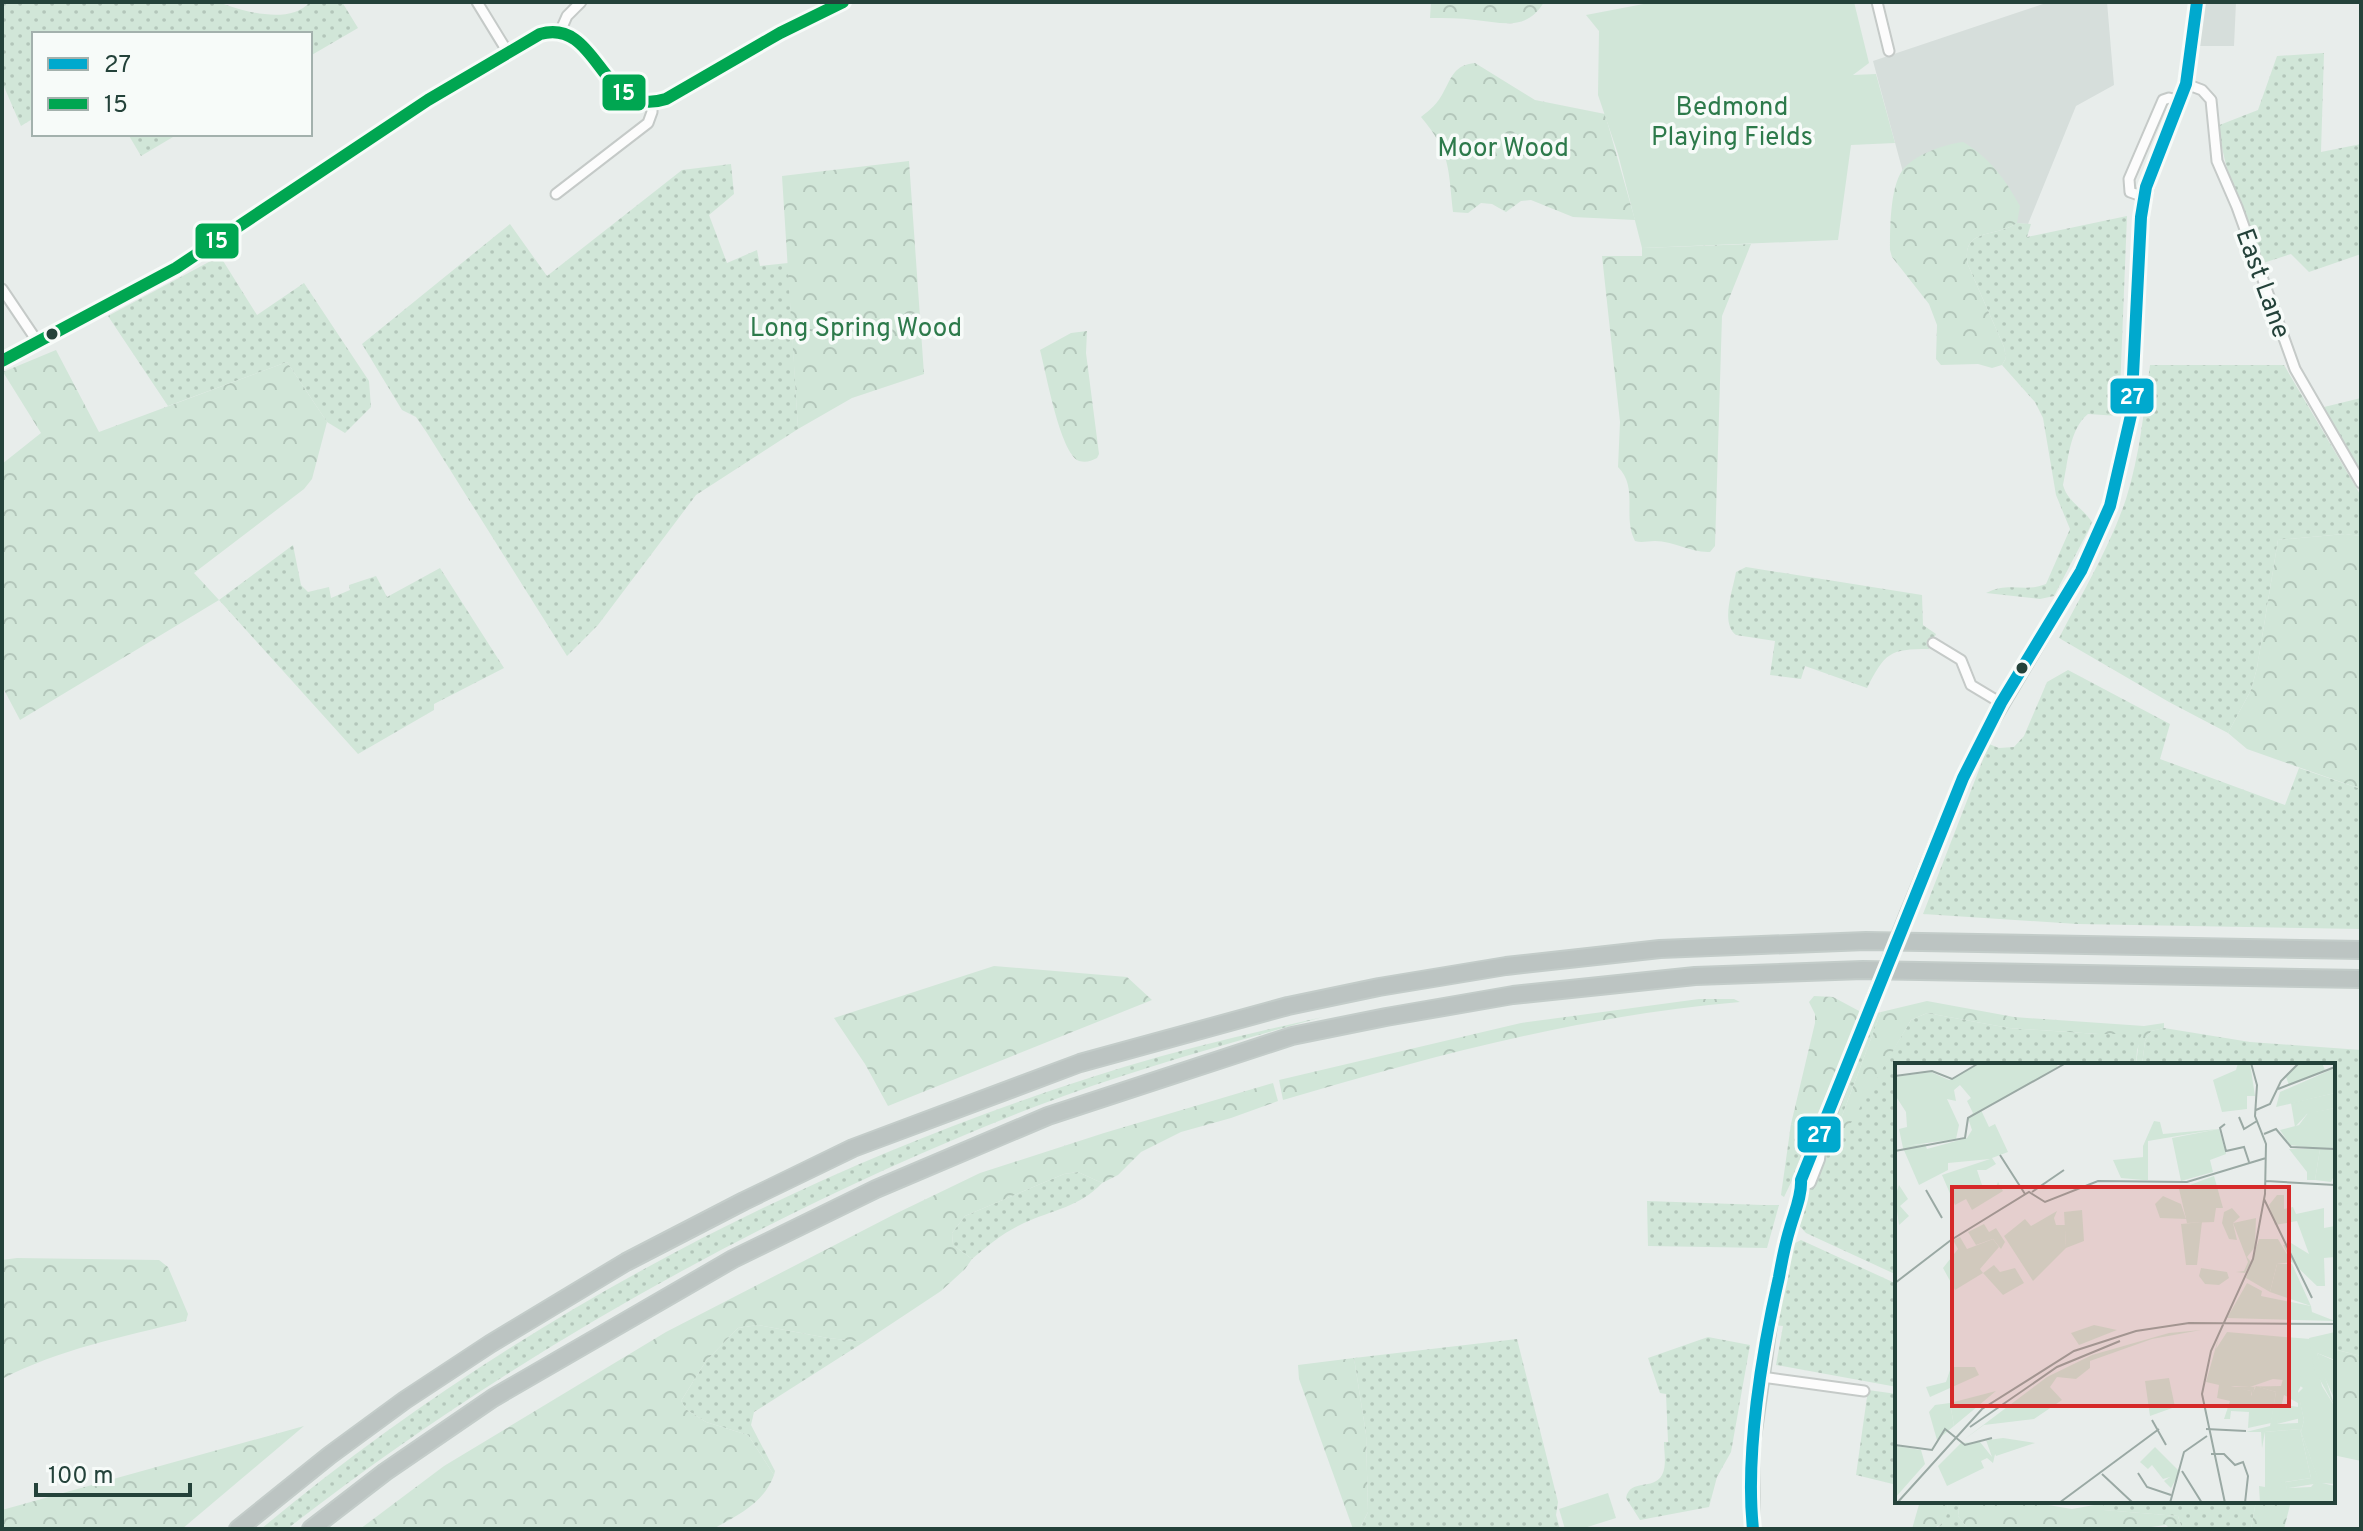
<svg xmlns="http://www.w3.org/2000/svg" width="2363" height="1531" font-family="Overpass,sans-serif">
	<style>
		.built { fill: #d6dedb }
		.grass { fill: url(#grass-dots) }
		.forest { fill: url(#forest-crowns) }
		.park { fill: #d1e6d8 }
		.lines { fill: none; stroke-linecap: round; stroke-linejoin: round }
		.street-casing { stroke: #c5cac8; stroke-width: 13 }
		.secondary-casing { stroke: #c3cbc8; stroke-width: 16 }
		.highway-casing { stroke: #c3ccc9; stroke-width: 20 }
		.street { stroke: #fcfcfc; stroke-width: 9 }
		.secondary { stroke: #fcfcfc; stroke-width: 12 }
		.highway { stroke: #bcc4c2; stroke-width: 16 }
		.secondary-bridge-casing { stroke: #c3cbc8; stroke-width: 16; stroke-linecap: butt }
		.secondary-bridge { stroke: #fcfcfc; stroke-width: 12 }
		.bus-1-casing { stroke: #f7fbf9; stroke-width: 18 }
		.bus-2-casing { stroke: #f7fbf9; stroke-width: 18 }
		.bus-1 { stroke: #00a9ce; stroke-width: 12 }
		.bus-2 { stroke: #00a651; stroke-width: 12 }
		.bus-dot { fill: #24423a; stroke: #f7fbf9; stroke-width: 3 }
		.labels { text-anchor: middle; stroke-width: 7; stroke-linejoin: round; paint-order: stroke }
		.park-label { font-size: 26px; fill: #2d7a4b; stroke: #f7fbf9 }
		.street-label { font-size: 26px; fill: #24423a; stroke: #f7fbf9 }
		.inset-road { fill: none; stroke: #9aa9a4; stroke-width: 2 }
		.view { fill: #d62828; fill-opacity: 0.15; stroke: #d62828; stroke-width: 4 }
		.inset-edge { fill: none; stroke: #24423a; stroke-width: 4 }
		.line-badge { stroke: #f7fbf9; stroke-width: 3 }
		.badge-label { font-size: 22px; text-anchor: middle; font-weight: bold; fill: #fff }
	</style>
	<defs>
		<pattern id="grass-dots" width="8" height="8" patternUnits="userSpaceOnUse" patternTransform="scale(2)"><rect width="8" height="8" fill="#d1e6d8"/><path d="M2 2h.1M6 6h.1" fill="none" stroke="#b3c6ba" stroke-width="1.8" stroke-linecap="round"/></pattern>
		<pattern id="forest-crowns" width="20" height="18" patternUnits="userSpaceOnUse" patternTransform="scale(2)"><rect width="20" height="18" fill="#d1e6d8"/><path d="M2 6a3 3 0 1 1 6 0M12 15a3 3 0 1 1 6 0" fill="none" stroke="#b3c6ba"/></pattern>
	</defs>
	<rect width="100%" height="100%" fill="#e8edeb"/>
	<g class="built">
		<path d="M2049,2H2107L2114,85L2076,106L2028,224L2017,223L1921,239L1873,61Z"/>
		<path d="M2201,2H2236L2234,46H2197Z"/>
	</g>
	<g class="grass">
		<path d="M2,2H218C244,12 290,25 310,2H342L358,28L310,56V34H34V118L21,126L2,82Z"/>
		<path d="M2324,53L2321,152L2361,144V254L2309,272L2291,254L2260,264L2226,165L2217,126L2258,110L2277,56Z"/>
		<path d="M128,134H178L141,156Z"/>
		<path d="M731,164L734,194L709,215L727,263L757,250L760,266L788,263L798,429L696,495L598,625L567,656L427,433L416,417L402,410L362,344L510,224L547,276L682,170Z"/>
		<path d="M2127,216L2119,416L2088,414C2069,429 2068,463 2063,485C2067,501 2083,508 2092,522L2089,529L2054,596L2040,599L1986,593C2010,581 2024,593 2046,584L2070,529L2056,495L2043,418L2035,402L2002,365L2006,358L2004,347L1968,265C1960,227 1996,238 2017,223L2031,224L2027,237Z"/>
		<path d="M220,256L257,315L304,283L369,381L371,407L345,433L327,422L287,362L168,406L108,316Z"/>
		<path d="M2150,365H2284L2361,496V536L2344,534L2278,540L2257,668L2251,690L2228,733L2169,702L2059,638C2082,593 2110,547 2126,499C2140,455 2144,410 2150,365Z"/>
		<path d="M2361,398V477L2320,408Z"/>
		<path d="M293,545L301,585L308,592L329,587L331,598L350,590L349,585L376,576L387,597L440,568L504,668L434,704V710L358,754L219,600Z"/>
		<path d="M1746,567L1922,595L1923,625L1936,634L1929,649C1889,649 1885,653 1867,688L1805,666L1801,679L1770,675L1775,641L1736,635C1720,623 1733,590 1736,572Z"/>
		<path d="M2068,670L2170,724L2160,759L2285,805L2299,768L2361,789V929L2077,924L1923,914L1989,744L1999,748L2014,747L2024,736L2047,682Z"/>
		<path d="M1881,1012L1830,1148L1833,1151L1911,1020L1927,1013L2009,1028L2098,1034H2143L2137,1050L2136,1065H1897V1275L1806,1233L1797,1223L1803,1203L1822,1163L1827,1135L1877,1013Z"/>
		<path d="M1323,1017C1226,1044 1128,1071 1034,1107C770,1210 510,1355 287,1529H261C513,1319 811,1163 1124,1067C1190,1047 1256,1032 1323,1017Z"/>
		<path d="M2164,1028L2250,1042L2361,1050V1356L2333,1349V1065H2142L2145,1041L2151,1031Z"/>
		<path d="M1791,1124L1810,1132L1796,1172L1784,1197L1781,1195Z"/>
		<path d="M1078,1172L1102,1183C1080,1207 1052,1210 1024,1223C1004,1232 988,1245 972,1259L953,1245L952,1233L965,1216L1064,1174Z"/>
		<path d="M1647,1201L1763,1205H1779L1767,1248L1648,1246Z"/>
		<path d="M1801,1240L1897,1284V1387L1776,1365L1783,1326L1774,1325L1790,1249L1795,1243Z"/>
		<path d="M758,1325L828,1338L864,1342L754,1412L751,1425L775,1471L774,1475L748,1435L706,1422L687,1410L681,1401L706,1361L738,1328Z"/>
		<path d="M1708,1337L1750,1345L1731,1452L1717,1477L1709,1507L1640,1520L1626,1498C1630,1478 1653,1491 1662,1475C1667,1466 1664,1452 1664,1442H1668L1666,1394L1660,1393L1648,1358Z"/>
		<path d="M1517,1339L1558,1502L1556,1515L1560,1529H1360L1368,1512L1366,1434L1354,1358Z"/>
		<path d="M1868,1390L1897,1394V1485L1856,1475Z"/>
		<path d="M1947,1501H1960L1958,1516L1968,1529H1935C1946,1522 1948,1513 1947,1501Z"/>
		<path d="M2103,1501H2256L2251,1529H2182L2178,1516L2103,1510Z"/>
	</g>
	<g class="forest">
		<path d="M1431,2H1544C1527,31 1503,23 1475,20C1460,18 1445,18 1430,18Z"/>
		<path d="M1475,63L1535,100L1605,114L1635,220L1573,217L1531,200L1521,201L1506,212L1492,204L1481,203L1468,213L1453,212C1448,168 1451,153 1421,117C1430,110 1438,103 1443,93C1452,77 1454,65 1475,63Z"/>
		<path d="M1963,142C1990,158 2005,179 2020,206L2017,223C1996,238 1960,227 1968,265L2004,347L2006,358L2002,365L1992,368L1978,364L1941,365L1936,359L1937,325L1929,304L1892,257L1890,250C1890,230 1890,188 1902,171C1913,155 1945,144 1963,142Z"/>
		<path d="M909,161L924,374L852,398L798,429L782,176Z"/>
		<path d="M1751,244L1722,316L1715,546L1710,552C1691,553 1674,541 1655,541C1647,541 1642,543 1635,541C1622,516 1639,488 1618,467L1620,422L1602,256H1642V248Z"/>
		<path d="M1087,331L1086,353L1099,454L1097,458C1091,461 1086,463 1079,461C1060,453 1046,372 1040,350L1071,333Z"/>
		<path d="M56,350L99,432L287,362L327,422L312,479L304,489L194,573L219,600L20,720L2,686V464L41,433L3,372Z"/>
		<path d="M2345,534L2361,536V789L2247,749L2228,733L2251,690L2257,668L2278,540Z"/>
		<path d="M994,966L1127,977L1152,1000L888,1106L865,1064L834,1018Z"/>
		<path d="M1814,996L1833,997L1861,1012L1810,1132L1791,1124L1815,1023V1014L1809,1002Z"/>
		<path d="M1699,999H1734L1740,1002C1584,1015 1432,1056 1283,1100L1279,1080L1521,1023Z"/>
		<path d="M1927,1001L2014,1017L2144,1026L2164,1023V1028L2151,1031L2145,1041L2142,1065H2136L2139,1040L2142,1034H2098L2009,1028L1927,1013L1911,1020L1834,1152L1830,1148L1881,1012Z"/>
		<path d="M1273,1083L1278,1101L1231,1118L1181,1132L1141,1152L1118,1175L1102,1183L1078,1172L1064,1174L965,1216L952,1233L953,1245L972,1259L965,1269L941,1291L864,1342L828,1338L758,1325L738,1328L706,1361L681,1401L687,1410L706,1422L748,1435L774,1475C764,1503 738,1515 713,1529H360L444,1466L666,1332L895,1214L980,1173L1104,1133Z"/>
		<path d="M17,1258L159,1260L168,1267L188,1314L186,1321C123,1337 59,1349 2,1379V1260Z"/>
		<path d="M2333,1349L2361,1356V1461L2333,1455Z"/>
		<path d="M1354,1358L1366,1434L1368,1512L1360,1528L1353,1529L1299,1379L1298,1365Z"/>
		<path d="M304,1426L182,1529H2V1510Z"/>
		<path d="M1920,1501H1947C1950,1529 1934,1529 1912,1529Z"/>
		<path d="M1960,1501H2024L2072,1509L2094,1505L2095,1501H2103L2104,1510L2178,1516L2182,1529H2170L2166,1525L2136,1529H1968L1958,1516Z"/>
		<path d="M2256,1501H2291L2284,1529H2251Z"/>
	</g>
	<g class="park">
		<path d="M1654,2H1854L1869,63L1853,75L1876,74L1895,143L1851,145L1838,240L1642,248L1618,154L1598,95L1599,31L1586,15Z"/>
		<path d="M1608,1493L1616,1518L1581,1529H1565L1559,1509Z"/>
	</g>
	<g class="lines">
		<g class="street-casing">
			<g id="street">
				<path d="M477,2L507,51"/>
				<path d="M1877,2L1889,51"/>
				<path d="M560,32L567,16L581,2"/>
				<path d="M2186,84L2202,90L2211,100L2217,161L2237,207L2295,369L2361,483"/>
				<path d="M556,194L648,123L652,112V102"/>
				<path d="M2144,197L2130,192L2129,179L2163,100L2169,98L2181,101"/>
				<path d="M2,289L37,341"/>
				<path d="M2,361L176,268L428,100L540,34C600,17 600,120 666,99L780,33L843,2"/>
				<path d="M1933,643L1961,660L1971,685L2001,703"/>
				<path d="M1762,1377L1864,1391"/>
			</g>
		</g>
		<g class="secondary-casing">
			<g id="secondary">
				<path d="M1907,913L1963,778L1985,734L2081,571L2110,506L2131,415L2142,207L2150,176L2186,84L2197,2"/>
				<path d="M1809,1182L1818,1159L1820,1142"/>
				<path d="M1753,1529L1752,1452L1774,1297L1789,1231L1802,1189L1801,1180L1812,1148L1820,1139L1874,997"/>
			</g>
		</g>
		<g class="highway-casing">
			<g id="highway">
				<path d="M238,1529L330,1455L405,1400L490,1344L626,1262L744,1201L853,1148L1080,1063L1288,1006L1379,987L1506,966L1660,949L1866,941L2361,950"/>
				<path d="M311,1529L385,1472L493,1398L733,1259L876,1189L1048,1116L1292,1036L1386,1017L1513,995L1695,976L1863,970L2361,979"/>
			</g>
		</g>
		<use href="#street" class="street"/>
		<use href="#secondary" class="secondary"/>
		<use href="#highway" class="highway"/>
		<g class="secondary-bridge-casing">
			<path id="secondary-bridge" d="M1874,997L1907,913"/>
		</g>
		<use href="#secondary-bridge" class="secondary-bridge"/>
		<g class="bus-1-casing">
			<path id="bus-1" d="M1753,1529C1745,1454 1762,1351 1779,1277C1782,1260 1785,1244 1790,1228C1794,1213 1802,1196 1801,1180L1963,778L2001,703L2081,571L2110,506L2131,415L2141,217L2146,187L2186,84L2197,2"/>
		</g>
		<g class="bus-2-casing">
			<path id="bus-2" d="M2,361L176,268L428,100L540,34C600,17 600,120 666,99L780,33L843,2"/>
		</g>
		<use href="#bus-1" class="bus-1"/>
		<use href="#bus-2" class="bus-2"/>
	</g>
	<g class="bus-dot">
		<circle cx="52" cy="334" r="7"/>
		<circle cx="2022" cy="668" r="7"/>
	</g>
	<g class="labels">
		<g class="park-label">
			<text x="1732" y="115">Bedmond<tspan x="1732" dy="30">Playing Fields</tspan></text>
			<text x="1503" y="156">Moor Wood</text>
			<text x="856" y="336">Long Spring Wood</text>
		</g>
		<g class="street-label">
			<text transform="translate(2264 283) rotate(70)" y="9">East Lane</text>
		</g>
	</g>
	<g transform="translate(1895 1063)">
		<rect width="440" height="440" fill="#e8edeb"/>
		<path d="M86,0H161L163,4L86,47L94,64L100,61L113,89L97,95L101,101L91,107H82L88,125L100,126L103,119L108,128L77,147L71,136L60,142L47,112L95,96L53,100V107L24,122L8,85L4,66L12,64L11,49L0,32V14L36,9L54,17ZM65,22L76,35L72,38L78,50L73,55L77,67L72,75L32,86L30,81L10,83L61,76L64,62L52,36L61,38L59,27ZM343,0H355L360,33H352V46L327,49L318,17L341,7ZM405,0H427L430,7L394,22L391,14ZM440,30V45L412,51L400,64L396,40ZM324,66L331,91L315,97L318,109L286,118L277,75ZM394,86H425L420,117H412V109ZM249,94L248,117L226,115L218,97ZM4,122L13,136L5,143L14,153L4,162L0,134ZM382,132H389V146L398,144L401,151L429,145V165L440,163V194L429,195L430,223H422L397,199L382,201L375,229L351,215L364,176H383L396,198L388,182L396,180L414,191L402,158L380,162L374,142ZM162,148L159,155L161,162H170L171,185L138,218L109,173L130,156L136,163ZM361,155L360,184L352,194L356,199L350,210L341,209L349,208L353,199L338,160ZM89,161L94,169L101,165L110,179L106,186L98,176L81,182L73,169ZM99,202L105,209L120,205L129,220L108,232L88,210ZM306,205L332,209L334,215L324,222L310,221L304,213ZM352,220L367,228L366,233L416,243L417,249L440,258L332,255ZM325,269L321,286L332,269L415,276L427,323L440,344V421L427,420L440,423V440H365L364,423L370,424V369L405,366L416,415L390,419L394,434V425L416,424L423,416L406,369L409,357L403,330L408,325L399,318L378,316L355,324L336,323L356,328V333L361,323L381,329L376,360L353,365L354,349L336,348L335,356H329L335,338L322,335L324,322L311,319ZM422,290L440,298V337L427,309ZM274,315L280,344L255,353L250,318ZM55,340L59,363L42,377L34,349L40,342ZM383,341L404,344L406,355L382,361ZM108,375L140,380L101,393L93,377ZM1,383L26,387L30,401L0,435Z" fill="#d1e6d8" fill-rule="evenodd"/>
		<path d="M440,5V30L381,44L385,29ZM440,45V111L436,119L420,117L425,86L395,82L385,67L404,62L413,50ZM259,58L265,59L268,71L324,66L253,78V117H248V83ZM268,133L286,141L291,156L265,155L260,141ZM337,145L345,154L338,160L342,177L334,176L327,160L329,149ZM187,147L189,178L171,185L169,149ZM307,159L302,202H291L286,161ZM65,174L72,186L98,176L104,184L85,206L88,210L60,227L48,205L63,186L58,177ZM382,201H397L416,243L375,229ZM199,262L222,267L184,282L176,270ZM306,267L257,276L195,298V305L181,316L162,314L155,324L167,337L139,356L89,362L67,378L152,314L197,292L274,270ZM440,269V297L422,290L440,344L419,306L414,275ZM56,304H80L84,312L35,334L31,324L51,319ZM412,312L403,328L409,357L406,369L425,420L394,425V440L391,423L385,420L416,415L405,366L370,369L367,385L366,369H351L375,363L381,329L360,323L357,334L356,328L336,324L386,323L388,316ZM389,332L403,340V360L382,361ZM101,328L59,363L55,340ZM91,377L96,379L101,387L98,400L92,395L86,398L89,405L52,423L43,403L66,380L85,379L97,394Z" fill="#d1e6d8" fill-rule="evenodd"/>
		<path d="M260,384L285,409L276,425L269,418L275,414L268,416L257,402L253,406L245,399Z" fill="#d1e6d8"/>
		<path d="M319,113L328,145H321L319,159L292,160L284,126Z" fill="#d1e6d8"/>
		<path class="inset-road" d="M0,13L37,8L57,16L84,0M383,26L440,4M361,47L375,41L386,18L404,0M344,54L349,66L362,58M330,61L325,65L331,88L349,84L354,99M369,71L381,66L396,84L440,86M0,88L70,75L73,55L171,0M105,92L130,131M371,118L440,122M31,127L47,155M137,129L169,107M369,136L417,235M0,220L56,177L134,129L150,139L203,118L292,119L371,95M257,357L271,382M75,364L162,304L225,278M311,366L351,368M0,382L37,387L50,366L70,382L97,375M316,391H329L340,402L348,399L353,413L350,440M287,408L307,440M243,410L252,424L276,432M207,411L238,440M2,440L87,346L179,288L241,268L294,260L440,261M164,440L264,366M275,440L289,389L312,373M330,440L307,331L316,288L358,196L370,131L371,81L360,53L362,22L356,0"/>
		<path class="view" d="M57,124H394V343H57Z"/>
		<rect width="440" height="440" class="inset-edge"/>
	</g>
	<g class="line-badge">
		<rect x="601" y="73" width="46" height="39" rx="8" fill="#00a651"/>
		<rect x="194" y="222" width="46" height="38" rx="8" fill="#00a651"/>
		<rect x="2109" y="377" width="46" height="38" rx="8" fill="#00a9ce"/>
		<rect x="1796" y="1115" width="46" height="39" rx="8" fill="#00a9ce"/>
	</g>
	<g class="badge-label">
		<text x="624" y="100">15</text>
		<text x="217" y="248">15</text>
		<text x="2132" y="404">27</text>
		<text x="1819" y="1142">27</text>
	</g>
	<rect width="2363" height="1531" fill="none" stroke="#24423a" stroke-width="8"/>
	<rect x="32" y="32" width="280" height="104" fill="#f7fbf9" stroke="#a3b1ad" stroke-width="2"/>
	<rect x="48" y="58" width="40" height="12" fill="#00a9ce" stroke="#a3b1ad" stroke-width="2"/>
	<text x="104" y="72" font-size="24" fill="#24423a">27</text>
	<rect x="48" y="98" width="40" height="12" fill="#00a651" stroke="#a3b1ad" stroke-width="2"/>
	<text x="104" y="112" font-size="24" fill="#24423a">15</text>
	<path d="M36 1483v12h154v-12" fill="none" stroke="#24423a" stroke-width="4"/>
	<text x="48" y="1483" font-size="24" fill="#24423a" stroke="#f7fbf9" stroke-width="6" paint-order="stroke">100 m</text>
</svg>
